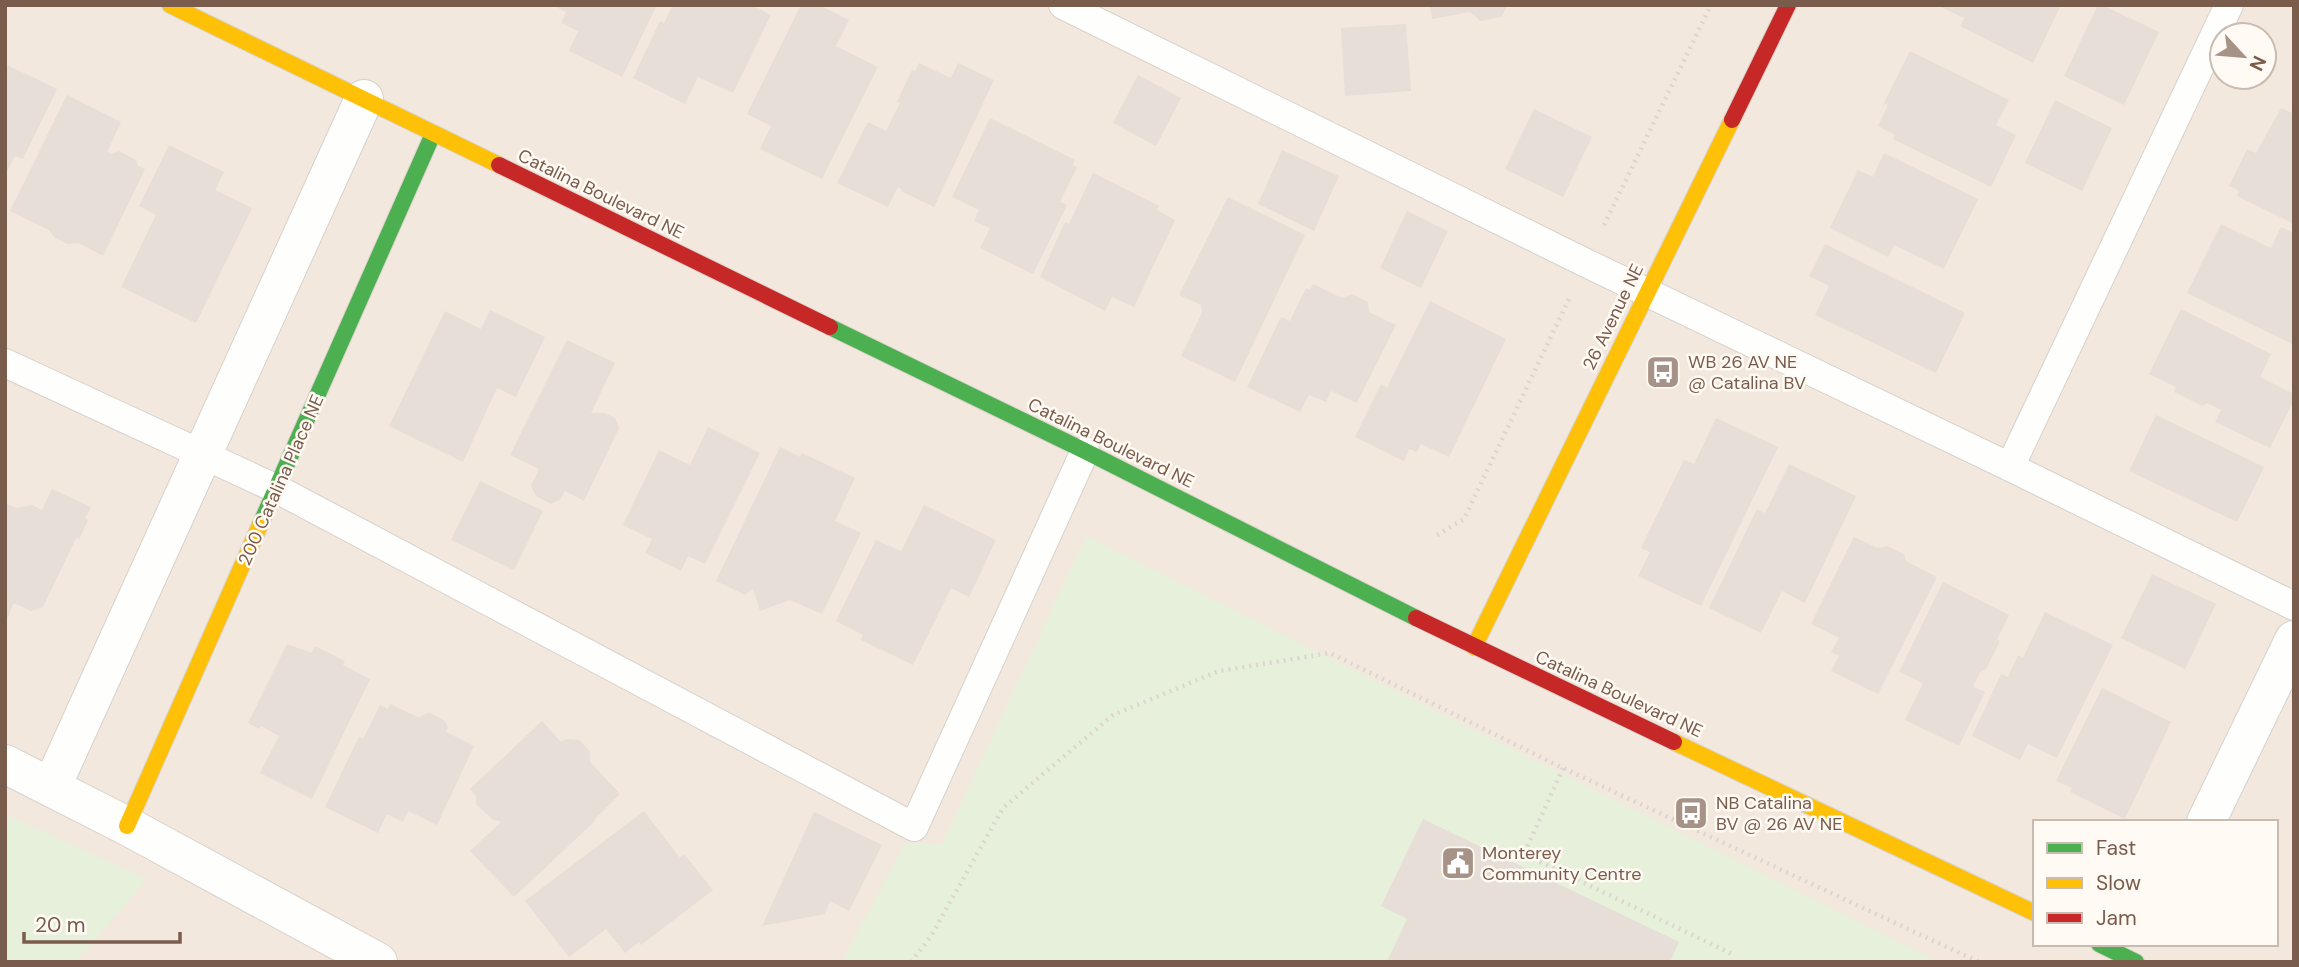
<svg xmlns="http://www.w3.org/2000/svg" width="2299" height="967" font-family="'DM Sans',sans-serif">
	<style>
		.residential { fill: #f2e8de; fill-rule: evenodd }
		.green { fill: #e7f0db }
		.building { fill: #e6ded7 }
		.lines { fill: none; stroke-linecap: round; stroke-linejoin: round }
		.lane-casing { stroke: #d7d1cb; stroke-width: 30 }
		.street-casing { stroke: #d7d1cb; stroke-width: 40 }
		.fast-casing { stroke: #d9d2cb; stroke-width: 18 }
		.slow-casing { stroke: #d9d2cb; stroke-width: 18 }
		.jam-casing { stroke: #d9d2cb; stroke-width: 18 }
		.path { stroke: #dcd5d0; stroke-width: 4.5; stroke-dasharray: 2 5; stroke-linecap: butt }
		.lane { stroke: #fefefd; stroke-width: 28 }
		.street { stroke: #fefefd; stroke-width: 38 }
		.fast { stroke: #4caf50; stroke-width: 16 }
		.slow { stroke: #ffc107; stroke-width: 16 }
		.jam { stroke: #c62828; stroke-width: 16 }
		.labels { text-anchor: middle; stroke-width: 5; stroke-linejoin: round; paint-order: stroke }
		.street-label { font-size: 18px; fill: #7a5c4d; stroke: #fffaf3 }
		.poi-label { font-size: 18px; fill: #7a5c4d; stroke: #fffaf3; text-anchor: start }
	</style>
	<rect width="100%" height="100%" fill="#f9f5f0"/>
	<path class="residential" d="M5,5H2294V962H5ZM2222,35H2264V77H2222ZM2035,822H2276V944H2035Z"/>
	<g class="green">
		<path d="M1086,536L1939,962H842L904,844H942Z"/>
		<path d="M5,814L147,879L76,962H5Z"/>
	</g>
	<g class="building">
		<path d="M552,5H653L656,7L622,77L569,51L578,31L561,23L566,12Z"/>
		<path d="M673,5H752L771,15L733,93L698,77L685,104L633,78L660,21L664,23Z"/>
		<path d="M801,5H819L849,20L836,46L878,67L822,179L760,149L771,126L747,114Z"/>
		<path d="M1430,5H1508L1501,17L1481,21L1470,12L1432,19Z"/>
		<path d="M1937,5H2061L2033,63L1960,26L1964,18Z"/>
		<path d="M2098,5H2102L2159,32L2124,105L2064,76Z"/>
		<path d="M1406,24L1411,91L1345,96L1341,28Z"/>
		<path d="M1910,51L2009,100L1996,125L2016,135L1991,187L1893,139L1895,135L1878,126L1888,105L1884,103Z"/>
		<path d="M919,63L951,78L958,63L994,80L934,207L901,191L902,190L898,187L888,207L837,183L868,122L886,131L900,103L897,102L912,70L915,71Z"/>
		<path d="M5,64L57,89L23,159L15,156L5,175Z"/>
		<path d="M1138,75L1181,98L1156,146L1113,123Z"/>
		<path d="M67,95L121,122L107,152L111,154L119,151L136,160L138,166L145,169L103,256L79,243L67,244L54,237L49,230L10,211Z"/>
		<path d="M2055,100L2112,128L2082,191L2025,163Z"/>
		<path d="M2281,108L2294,114V224L2237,196L2239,191L2229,186L2247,149L2256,153Z"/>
		<path d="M1534,109L1592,137L1563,197L1505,169Z"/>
		<path d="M990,118L1075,160L1072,165L1077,167L1060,202L1067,205L1033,274L980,248L990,228L974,221L979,210L952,197Z"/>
		<path d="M169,145L224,172L215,190L252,208L196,323L121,287L156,215L139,206Z"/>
		<path d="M1282,150L1339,176L1314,231L1258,204Z"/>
		<path d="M1884,153L1978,199L1944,269L1894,245L1888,257L1830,228L1858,170L1873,177Z"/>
		<path d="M1093,173L1159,206L1157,210L1175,220L1134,307L1112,297L1105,311L1040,277L1065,222L1069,224Z"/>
		<path d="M1228,197L1305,235L1235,382L1181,356L1202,313L1201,305L1179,295Z"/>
		<path d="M1407,211L1448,231L1421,288L1380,268Z"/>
		<path d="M2221,224L2271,248L2281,227L2294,233V345L2187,293Z"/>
		<path d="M1825,244L1965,313L1936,373L1815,315L1829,286L1809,276Z"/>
		<path d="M1313,284L1342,298L1352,294L1368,302L1369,312L1396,325L1357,403L1331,391L1326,402L1309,395L1300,412L1247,387L1281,317L1290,321L1306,288L1310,290Z"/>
		<path d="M1430,301L1506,339L1449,457L1421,444L1417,452L1409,449L1404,461L1355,437L1381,384L1387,388Z"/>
		<path d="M2181,309L2271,354L2260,377L2294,394V400L2270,448L2215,422L2221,410L2207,403L2202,406L2174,392L2176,387L2149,374Z"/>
		<path d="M490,310L545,337L516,397L497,388L463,462L389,426L445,311L481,329Z"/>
		<path d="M567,340L615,363L591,413H605L615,418L619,428L584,501L565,491L561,499L551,504L536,496L531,486L539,469L510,455Z"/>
		<path d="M2156,415L2264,467L2237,522L2129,471Z"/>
		<path d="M1716,418L1778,447L1701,606L1638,576L1650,552L1641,548L1684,460L1694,464Z"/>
		<path d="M708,427L760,453L705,564L688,556L681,571L645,553L652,539L623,525L659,450L690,465Z"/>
		<path d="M780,447L800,457L802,453L855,478L835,521L861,533L822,614L790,600L760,611L753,588L745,595L716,581Z"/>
		<path d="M1789,464L1856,496L1805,603L1782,591L1761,633L1709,608L1757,509L1765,513Z"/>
		<path d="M480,481L543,511L514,570L451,540Z"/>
		<path d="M52,489L91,507L85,518L88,520L79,539L76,538L43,607L31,611L14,603L8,617L5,616V503L16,508L32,505L42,510Z"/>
		<path d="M924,505L996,540L969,597L951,588L913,665L861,640L863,635L836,621L876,540L901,551Z"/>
		<path d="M1854,537L1878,548L1887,546L1904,554L1906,561L1937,577L1878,694L1831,671L1839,656L1831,652L1839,638L1811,624Z"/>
		<path d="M2152,574L2216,604L2185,669L2121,638Z"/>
		<path d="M1943,582L2009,615L1997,640L2000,641L1986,669L1980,672L1973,687L1985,692L1959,746L1905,720L1923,683L1899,672Z"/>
		<path d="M2045,612L2113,645L2057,758L2028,744L2020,760L1972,736L2001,674L2008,677L2018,655L2023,658Z"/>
		<path d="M287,644L312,653L315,646L345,661L343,665L370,679L312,799L260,773L279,736L261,726L259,729L248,723Z"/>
		<path d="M2102,688L2171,722L2125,819L2070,792L2072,788L2056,781Z"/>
		<path d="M390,704L420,718L422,715L430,713L445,721L448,728L446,732L474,746L437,825L408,811L403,822L387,814L378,833L325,807L359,737L363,739L380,705L388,709Z"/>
		<path d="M542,721L561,742L566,739L579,740L590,751V762L620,794L594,820L595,821L514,897L470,851L501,822L492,819L476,804V796L470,789Z"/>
		<path d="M644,811L680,858L684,854L713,890L641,945L639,942L625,953L606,929L569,957L525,901Z"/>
		<path d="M814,812L882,845L849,911L830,901L825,914L762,926Z"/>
		<path d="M1423,819L1679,942L1670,962H1387L1407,919L1381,906Z"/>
	</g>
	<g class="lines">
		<g class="lane-casing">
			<g id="lane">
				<path d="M1063,5L1586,263L2010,467L2294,606"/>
				<path d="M5,363L277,489L914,827L1085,451"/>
				<path d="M2010,467L2229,5"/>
			</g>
		</g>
		<g class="street-casing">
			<g id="street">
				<path d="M5,764L127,826L378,962"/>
				<path d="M52,786L364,99"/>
				<path d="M2206,822L2294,640"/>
			</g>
		</g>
		<g class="fast-casing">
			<g id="fast">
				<path d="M830,327L1085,451L1416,618"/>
				<path d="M260,525L433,134"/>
				<path d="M2099,944L2136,962"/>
			</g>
		</g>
		<g class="slow-casing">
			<g id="slow">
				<path d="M170,5L499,165"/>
				<path d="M1474,647L1732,120"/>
				<path d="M1674,742L2035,913"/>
				<path d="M127,826L260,525"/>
			</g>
		</g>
		<g class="jam-casing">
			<g id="jam">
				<path d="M1732,120L1788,5"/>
				<path d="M499,165L830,327"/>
				<path d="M1416,618L1674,742"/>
			</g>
		</g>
		<g class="path">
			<path d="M1604,225L1711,5"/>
			<path d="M1437,535L1464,519L1569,299"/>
			<path d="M1563,768L1524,854L1732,954"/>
			<path d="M911,962L931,936L1003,808L1113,715L1219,671L1330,653L1563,768L1979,962"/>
		</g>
		<use href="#lane" class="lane"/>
		<use href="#street" class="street"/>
		<use href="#fast" class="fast"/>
		<use href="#slow" class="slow"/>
		<use href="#jam" class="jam"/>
	</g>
	<defs>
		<g id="bus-square" transform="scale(1.75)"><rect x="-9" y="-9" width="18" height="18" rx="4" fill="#a69286" stroke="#fffaf3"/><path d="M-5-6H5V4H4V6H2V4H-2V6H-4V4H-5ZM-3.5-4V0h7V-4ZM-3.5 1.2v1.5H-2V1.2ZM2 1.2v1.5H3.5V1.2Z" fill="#fff"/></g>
		<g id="civic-square" transform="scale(1.75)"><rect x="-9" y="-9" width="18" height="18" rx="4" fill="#a69286" stroke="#fffaf3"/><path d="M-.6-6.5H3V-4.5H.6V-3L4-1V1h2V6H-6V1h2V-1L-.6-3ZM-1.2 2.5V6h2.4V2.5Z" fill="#fff"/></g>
	</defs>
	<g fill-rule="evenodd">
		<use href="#bus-square" x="1663" y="372"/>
		<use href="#bus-square" x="1691" y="813"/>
		<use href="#civic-square" x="1458" y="863"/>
	</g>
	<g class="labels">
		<g class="street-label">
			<text transform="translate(601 194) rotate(26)" y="6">Catalina Boulevard NE</text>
			<text transform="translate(1613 317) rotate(-64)" y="6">26 Avenue NE</text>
			<text transform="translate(1111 443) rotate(26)" y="6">Catalina Boulevard NE</text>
			<text transform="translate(281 480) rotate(-66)" y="6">200 Catalina Place NE</text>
			<text transform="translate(1619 694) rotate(25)" y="6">Catalina Boulevard NE</text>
		</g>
		<g class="poi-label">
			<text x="1688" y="368">WB 26 AV NE<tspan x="1688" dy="21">@ Catalina BV</tspan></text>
			<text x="1716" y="809">NB Catalina<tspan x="1716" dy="21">BV @ 26 AV NE</tspan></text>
			<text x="1482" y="859">Monterey<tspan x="1482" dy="21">Community Centre</tspan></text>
		</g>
	</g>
	<rect width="2299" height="967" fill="none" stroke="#7a5c4d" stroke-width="14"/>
	<rect x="2033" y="820" width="245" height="126" fill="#fffaf3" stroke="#cabbb1" stroke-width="2"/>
	<rect x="2047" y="843" width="35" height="10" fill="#4caf50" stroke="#cabbb1" stroke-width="2"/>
	<text x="2096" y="855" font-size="21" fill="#7a5c4d">Fast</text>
	<rect x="2047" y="878" width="35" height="10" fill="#ffc107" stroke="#cabbb1" stroke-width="2"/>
	<text x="2096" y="890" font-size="21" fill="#7a5c4d">Slow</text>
	<rect x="2047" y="913" width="35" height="10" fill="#c62828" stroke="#cabbb1" stroke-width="2"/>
	<text x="2096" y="925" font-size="21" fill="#7a5c4d">Jam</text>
	<g transform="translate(2243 56) rotate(116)"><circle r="33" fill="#fffaf3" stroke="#cabbb1" stroke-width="2"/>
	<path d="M0-5L12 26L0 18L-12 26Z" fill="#a69286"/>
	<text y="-10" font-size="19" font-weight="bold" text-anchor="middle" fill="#7a5c4d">N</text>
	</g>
	<path d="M24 932v10h156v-10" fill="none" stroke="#7a5c4d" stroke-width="3.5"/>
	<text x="35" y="932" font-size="21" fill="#7a5c4d" stroke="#fffaf3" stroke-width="5" paint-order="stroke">20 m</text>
</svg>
